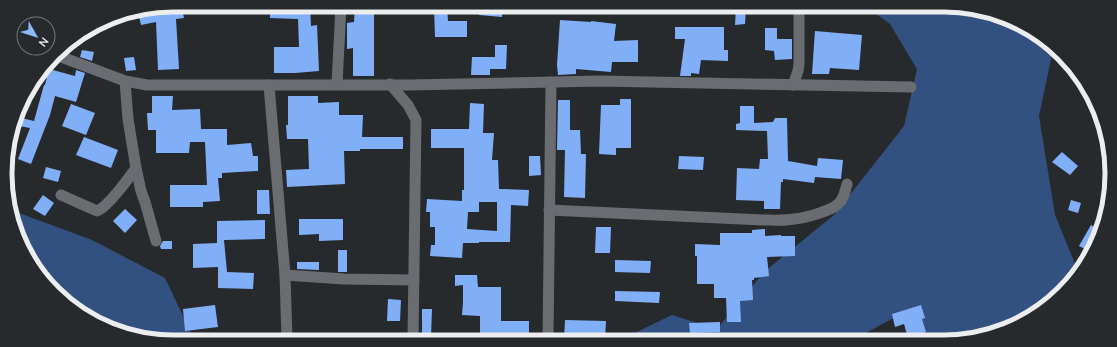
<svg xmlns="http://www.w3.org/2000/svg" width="1117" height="347" font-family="'Nunito Sans',sans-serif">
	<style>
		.green { fill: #335180 }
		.building { fill: #81aff7; fill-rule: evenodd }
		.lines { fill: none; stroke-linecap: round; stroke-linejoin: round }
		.street { stroke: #696c70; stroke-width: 11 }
		.rim { fill: none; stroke: #ebedef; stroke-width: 5 }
	</style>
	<rect width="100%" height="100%" fill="#272a2d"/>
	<g class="green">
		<path d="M868,8H977L1037,34L1053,50L1039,116L1055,215L1078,271L1055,300L1018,325L966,341L922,340L910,309L853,340H620L672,315L717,329L765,271L834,215L904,126L917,69L890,24Z"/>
		<path d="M10,205L19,213L92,240L165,278L194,339H140L135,337L136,333L71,305L40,276L11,217Z"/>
	</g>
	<g class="building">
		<path d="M174,5H181L184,18L176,19L179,69L158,70L156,22L141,25L138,12Z"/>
		<path d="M270,5L310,6L311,26L317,25L319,71L295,73H274V47H299L298,19L270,18Z"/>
		<path d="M355,6H374V76H353V48L347,49V23L354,22Z"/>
		<path d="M434,6H447L448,21H467V37H435Z"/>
		<path d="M479,6H503L502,17L479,15Z"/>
		<path d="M736,7H746L745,24L735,25Z"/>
		<path d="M560,20L591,22V21L616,24L614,41L638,40V62H612L611,72L576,69V74L558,75L557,65Z"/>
		<path d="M675,27H724V50H728V61L701,60L699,74L691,73V76H680L685,39H675Z"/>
		<path d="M765,28H777V39H792V59L775,60L774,51L765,50Z"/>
		<path d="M815,31L862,35L859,70L830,68L829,74H812Z"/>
		<path d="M495,45H507L506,69H490V75H471L472,57H495Z"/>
		<path d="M82,50L94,52L92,61L80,57Z"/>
		<path d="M134,57L136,70L126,71L124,58Z"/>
		<path d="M49,69L75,76L76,70L85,73L76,102L55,96L50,115L31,164L18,159L30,128L14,125L17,117L34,121L44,85H45Z"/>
		<path d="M152,96H173L172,110L200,109L201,129H227V145L251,143L253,156H258V171L222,173V178H218L220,201L203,202V207H170V185H207L205,142H190L189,153H156V130H148L147,113H152Z"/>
		<path d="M288,96H318V103L339,102V115H363L362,137H403V149H360V151H344L345,184L287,187L286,170L309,169L308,139H287L286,125H288Z"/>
		<path d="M620,99H631V148H616V155L599,154L601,105H620Z"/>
		<path d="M558,100H570V130H580L581,154H586L585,198L564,197L565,150H557Z"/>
		<path d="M470,103L484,104L483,133H494L492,160H498L499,189L529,190L528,206L511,205L510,242H479V243H463L462,258L430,256L431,245H435V227H430V212H426L427,199L462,201V190H464V148H431V129H469ZM479,202H497V231L467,229L468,212H479Z"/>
		<path d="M71,104L95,113L86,135L62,126Z"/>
		<path d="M740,106H754V123L773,122L775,118H787L788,161L817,166L818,158L843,160L841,179L815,177L814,183L783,179V182H781L780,209H764V201L736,200L737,168L759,169L760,159H768L767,131L736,130V124L740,123Z"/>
		<path d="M84,137L118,150L111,168L76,155Z"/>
		<path d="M1062,152L1078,166L1070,175L1052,162Z"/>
		<path d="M529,156H540L541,175L529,176Z"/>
		<path d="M679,156L704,157L703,170L678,169Z"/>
		<path d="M46,167L61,171L58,182L43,178Z"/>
		<path d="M257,190H269L270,214H257Z"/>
		<path d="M43,195L54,203L45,216L33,209Z"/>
		<path d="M1071,200L1081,203L1078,213L1068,210Z"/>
		<path d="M125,209L137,220L125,233L113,221Z"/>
		<path d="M299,219H343V240L319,241V234L299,235Z"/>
		<path d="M265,220V239L224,240L227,272L254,273L253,289L218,288V267L193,268V244L217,243V221Z"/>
		<path d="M1091,225L1100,230L1091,252L1079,246Z"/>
		<path d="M596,227H611L610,253H595Z"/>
		<path d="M765,229V236L781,235V236H795V256L767,257L769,276L754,278V280H752L753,300L740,301L741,322H727L726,298H714V284H697V256H695V244L720,245V233H752V230Z"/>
		<path d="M163,241H172V249H161L160,246Z"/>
		<rect x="338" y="250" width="9" height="22"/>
		<path d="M615,260L651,261L650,273L615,272Z"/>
		<path d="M297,262H319V270L297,269Z"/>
		<path d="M455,275H477L478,287H501V321H529V338L480,339V316L462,315L463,302V285L455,286Z"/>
		<path d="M615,291L660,292L659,303L615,301Z"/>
		<path d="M388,299L401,300L400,321H387Z"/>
		<path d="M215,305L218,327L185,331L183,309Z"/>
		<path d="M921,305L925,318L922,319L926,332L908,338L904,324L895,327L892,314Z"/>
		<path d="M422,309H432L431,337L422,339Z"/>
		<path d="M565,320L606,321L605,340H564Z"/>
		<path d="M720,322V332L690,333L689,323Z"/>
	</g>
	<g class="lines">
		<g class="street">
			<path d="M56,55L125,81L147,85H409L600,81L911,87"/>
			<path d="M125,81L128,119L136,168L141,191L145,202L156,241"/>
			<path d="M337,84L341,6"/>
			<path d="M390,84L408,105L416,120L413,339"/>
			<path d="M269,85L285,275L287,339"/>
			<path d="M793,85L798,71L799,64V8"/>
			<path d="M61,195L97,211C109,206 128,179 136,168"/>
			<path d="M549,210L763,220C773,220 784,221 794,219C805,218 831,211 838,204C844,199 845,191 847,184"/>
			<path d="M285,275L344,279L414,280"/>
			<path d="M548,340L551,82"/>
		</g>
	</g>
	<path d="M0 0H1117V347H0ZM173 12H944A161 161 0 0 1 1105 173V174A161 161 0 0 1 944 335H173A161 161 0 0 1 12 174V173A161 161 0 0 1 173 12Z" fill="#272a2d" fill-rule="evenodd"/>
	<path class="rim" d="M173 12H944A161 161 0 0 1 1105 173V174A161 161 0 0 1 944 335H173A161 161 0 0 1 12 174V173A161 161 0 0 1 173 12Z"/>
	<g transform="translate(36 36) rotate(129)"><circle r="19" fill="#272a2d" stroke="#75787b"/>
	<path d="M0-3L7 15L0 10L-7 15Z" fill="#8db9fc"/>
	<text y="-6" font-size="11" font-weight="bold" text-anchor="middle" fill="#ebedef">N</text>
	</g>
</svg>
